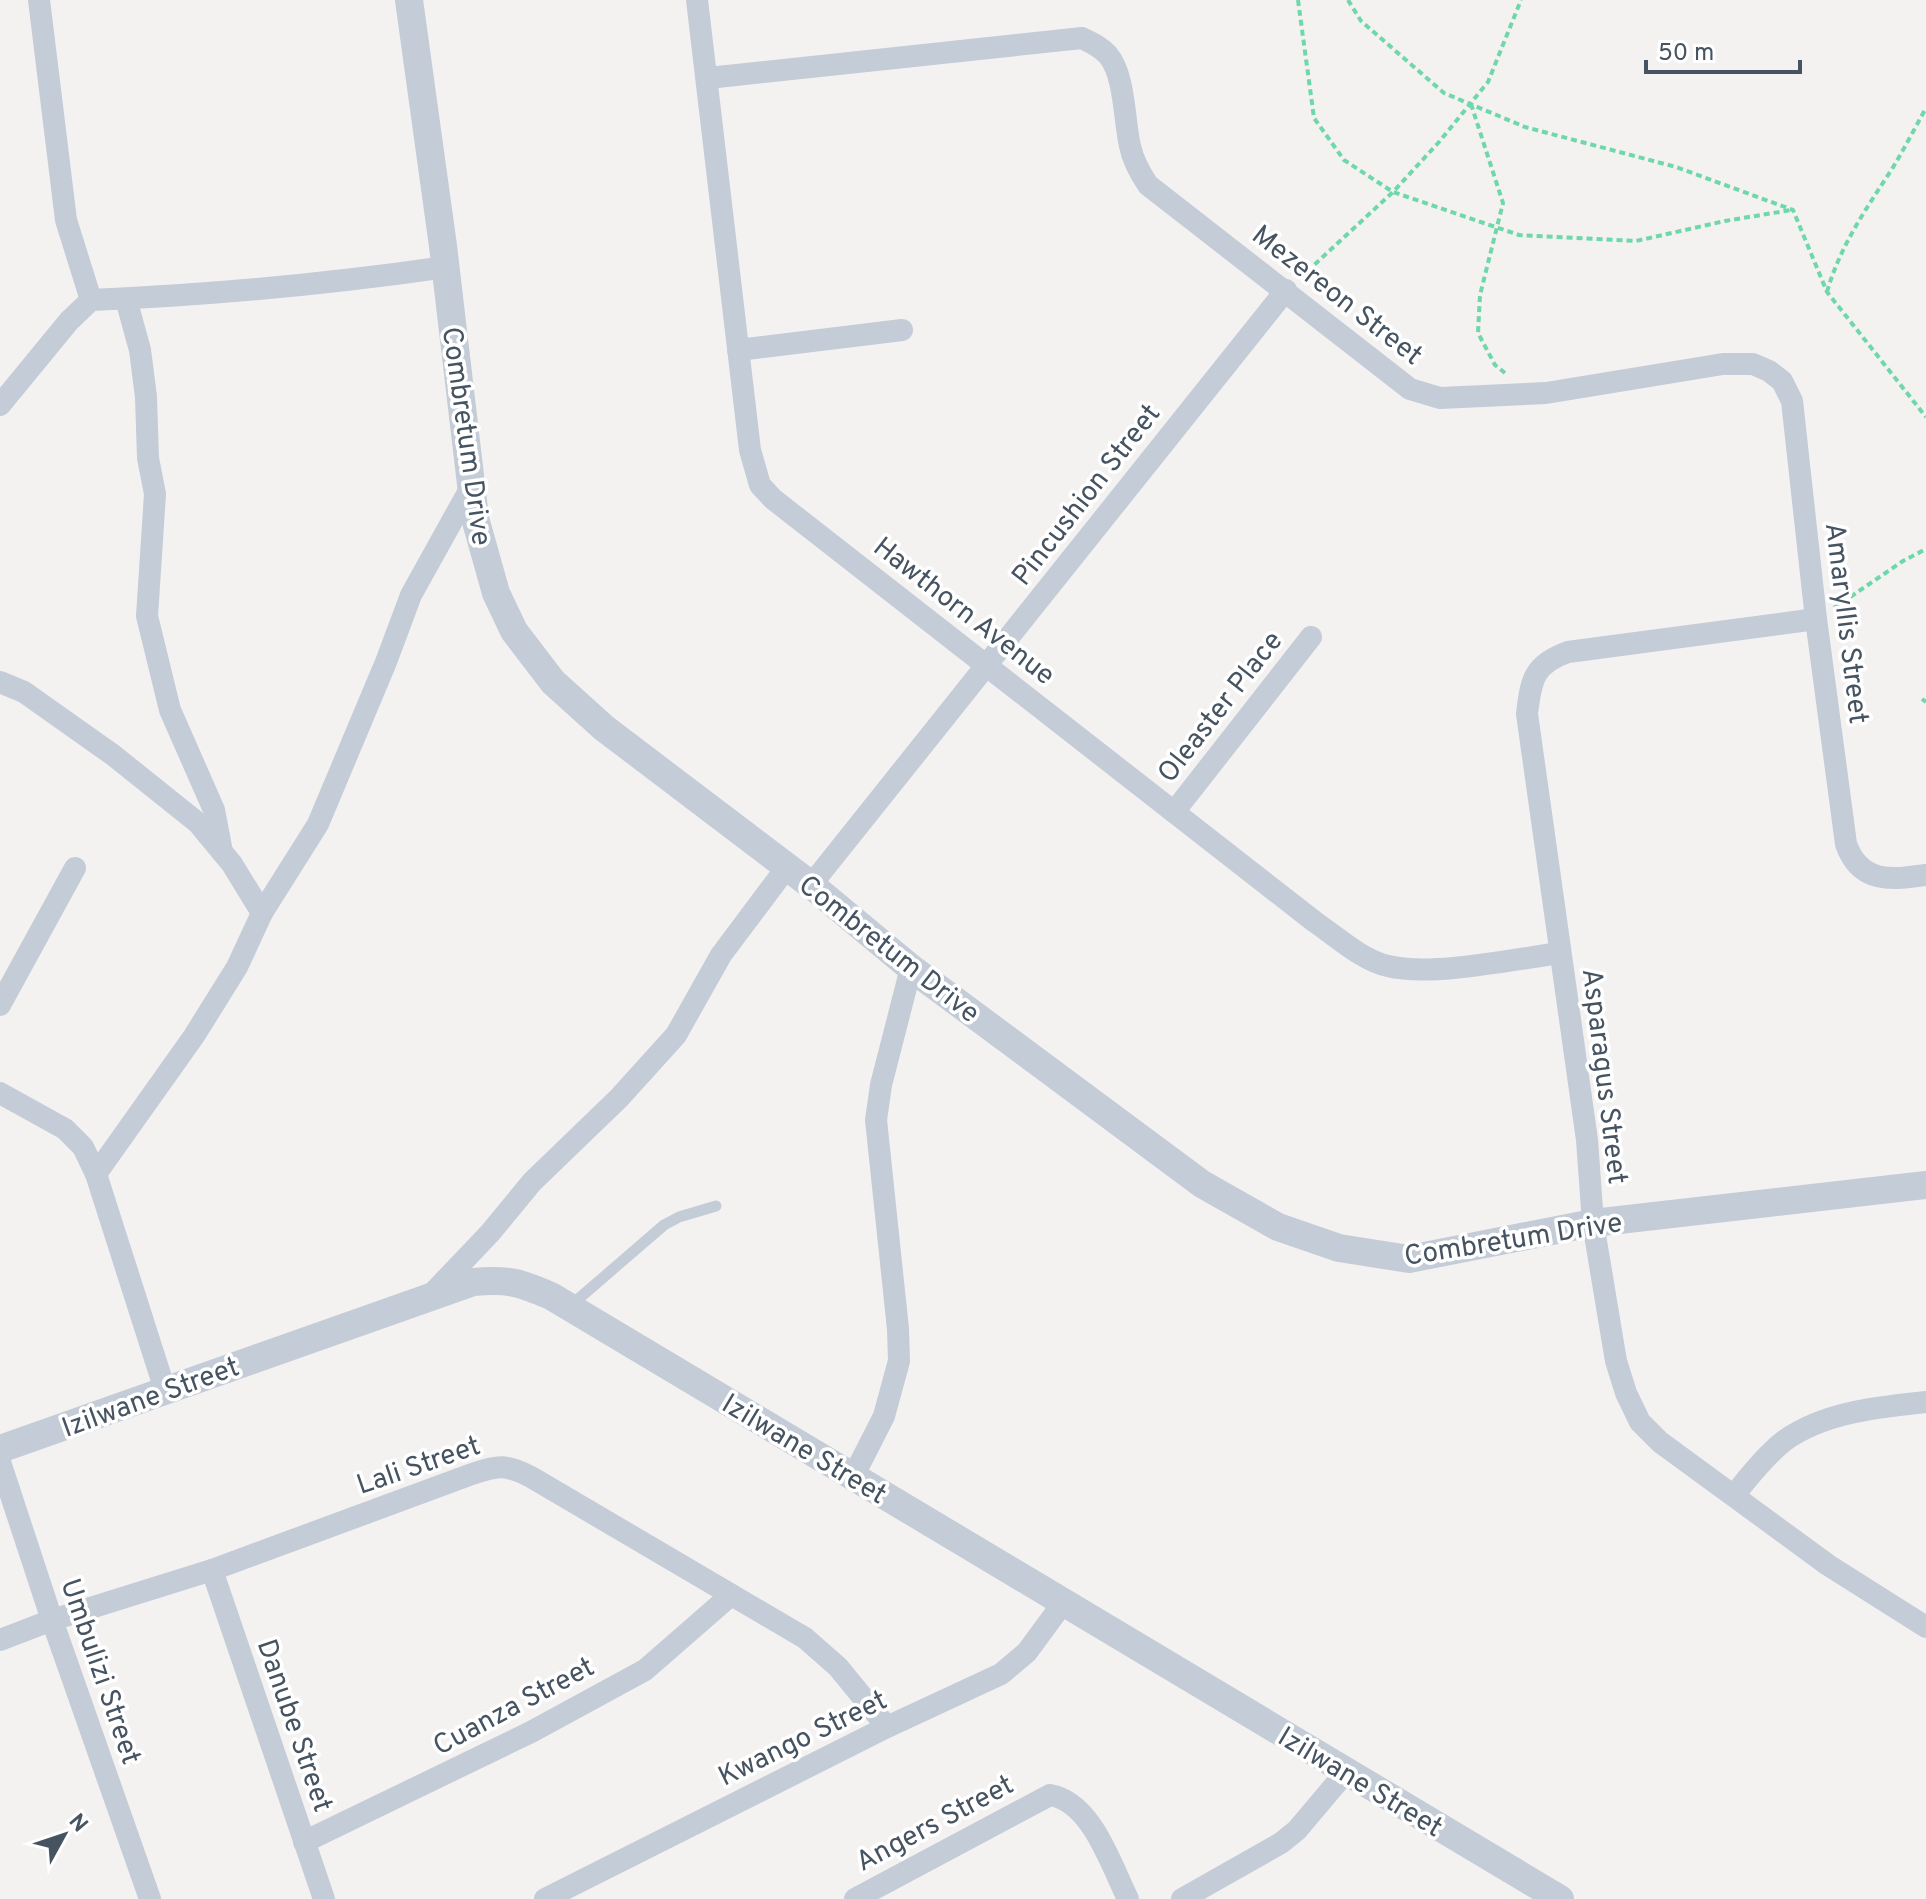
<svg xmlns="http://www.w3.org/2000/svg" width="1926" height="1899" font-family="Overpass,sans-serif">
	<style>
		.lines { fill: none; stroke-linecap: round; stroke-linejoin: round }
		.path { stroke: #6fd7aa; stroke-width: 4; stroke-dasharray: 6 4; stroke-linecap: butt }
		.service { stroke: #c3ccd7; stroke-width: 11 }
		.minor { stroke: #c3ccd7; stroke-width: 22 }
		.tertiary { stroke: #c3ccd7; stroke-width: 28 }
		.labels { text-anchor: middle; stroke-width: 7; stroke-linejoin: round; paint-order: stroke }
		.street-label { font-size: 28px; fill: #465361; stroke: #fff }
	</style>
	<rect width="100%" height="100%" fill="#f4f1f1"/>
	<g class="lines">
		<g class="path">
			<path d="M1298,0L1314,118L1344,160L1393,192L1519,235L1636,241L1725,221L1791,210"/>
			<path d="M1348,0L1361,21L1444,93L1525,127L1676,167L1793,210L1827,292L1926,417"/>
			<path d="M1471,104L1503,203L1480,295L1478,333L1495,365L1505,373"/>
			<path d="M1300,278L1393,192L1439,142L1488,82L1521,0"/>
			<path d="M1827,292C1840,246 1866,209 1892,169C1904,149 1915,128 1926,108"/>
			<path d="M1834,608L1903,561L1926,549"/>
			<path d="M1922,699L1926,702"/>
		</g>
		<path class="service" d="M569,1307L664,1225L679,1217L716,1206"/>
		<g class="minor">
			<path d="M39,0L66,220L91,300"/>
			<path d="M697,0L750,450L760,485L773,499L1315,922C1337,937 1362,960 1388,966C1431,977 1515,959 1560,953"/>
			<path d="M708,78L1082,38C1092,43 1101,47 1108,55C1125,75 1124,120 1130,146C1133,161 1140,173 1148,185L1410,389L1440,398L1546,393L1723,364H1753L1769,371L1782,381L1792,401L1816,619L1846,844C1860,884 1892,880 1926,875"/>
			<path d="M126,299L140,350L146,397L148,458L155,494L147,616L170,710L214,810L222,852"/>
			<path d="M738,350L902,330"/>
			<path d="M0,405L69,321L91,300C210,295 328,284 446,267"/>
			<path d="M1816,619L1568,652C1534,664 1531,679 1527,714L1587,1140L1593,1223L1616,1361L1626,1393L1640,1422L1660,1442L1828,1565L1926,1627"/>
			<path d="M0,682L24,692L113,755L198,823L232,864L262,913"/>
			<path d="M1174,812L1311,637"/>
			<path d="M811,885L1286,290"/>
			<path d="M0,1005L75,868"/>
			<path d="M0,1093L65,1129L83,1147L96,1174L165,1390"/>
			<path d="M96,1174L194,1036L237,967L262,913L318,824L386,662L411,595L471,487"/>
			<path d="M429,1297L490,1233L532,1182L619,1098L676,1035L721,955L787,867"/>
			<path d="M0,1462L52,1620L150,1899"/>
			<path d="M853,1477L884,1416L899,1361L898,1329L876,1120L881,1085L911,968"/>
			<path d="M1734,1495C1749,1477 1765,1456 1784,1441C1824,1412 1879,1407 1926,1402"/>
			<path d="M212,1570L324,1899"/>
			<path d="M0,1640L52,1620L212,1570L472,1474C498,1465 506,1464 531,1477L805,1638L838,1667L887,1727"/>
			<path d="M304,1842L531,1732L645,1670L731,1595"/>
			<path d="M545,1899L887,1727L1001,1674L1027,1652L1063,1603"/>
			<path d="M855,1899L1050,1795C1092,1802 1111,1865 1128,1899"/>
			<path d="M1182,1899L1281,1843L1297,1830L1346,1772"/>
		</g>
		<g class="tertiary">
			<path d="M409,0L443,246L475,518L496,593L514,631L553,682L604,728L811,885L911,968L1202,1184L1278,1227L1339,1248L1409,1259L1593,1223L1926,1185"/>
			<path d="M0,1449L473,1282C508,1279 519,1282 551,1296L1560,1899"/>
		</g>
	</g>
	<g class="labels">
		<g class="street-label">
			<text transform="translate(1338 294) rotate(38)" y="10">Mezereon Street</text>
			<text transform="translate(468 436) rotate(82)" y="10">Combretum Drive</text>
			<text transform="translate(1085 494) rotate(-52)" y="10">Pincushion Street</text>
			<text transform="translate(965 610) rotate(38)" y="10">Hawthorn Avenue</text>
			<text transform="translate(1848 623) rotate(83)" y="10">Amaryllis Street</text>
			<text transform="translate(1219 706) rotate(-52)" y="10">Oleaster Place</text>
			<text transform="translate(890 948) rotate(38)" y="10">Combretum Drive</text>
			<text transform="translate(1606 1076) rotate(83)" y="10">Asparagus Street</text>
			<text transform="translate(1513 1238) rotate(-9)" y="10">Combretum Drive</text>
			<text transform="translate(150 1396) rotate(-20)" y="10">Izilwane Street</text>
			<text transform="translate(805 1448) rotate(31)" y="10">Izilwane Street</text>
			<text transform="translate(418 1464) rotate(-19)" y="10">Lali Street</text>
			<text transform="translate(102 1671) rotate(71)" y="10">Umbulizi Street</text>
			<text transform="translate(513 1705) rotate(-28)" y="10">Cuanza Street</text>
			<text transform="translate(296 1725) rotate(71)" y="10">Danube Street</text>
			<text transform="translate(802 1737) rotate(-26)" y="10">Kwango Street</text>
			<text transform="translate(1361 1781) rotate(31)" y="10">Izilwane Street</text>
			<text transform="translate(934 1822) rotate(-28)" y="10">Angers Street</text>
		</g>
	</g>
	<g transform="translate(64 1835) rotate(50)" stroke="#ffffff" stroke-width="6" paint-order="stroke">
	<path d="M0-6L14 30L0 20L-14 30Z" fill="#465361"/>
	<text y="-12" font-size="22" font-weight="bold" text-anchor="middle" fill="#465361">N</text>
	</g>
	<path d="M1646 60v12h154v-12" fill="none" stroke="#465361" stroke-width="4"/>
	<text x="1658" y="60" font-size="24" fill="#465361" stroke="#ffffff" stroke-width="6" paint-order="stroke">50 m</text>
</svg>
